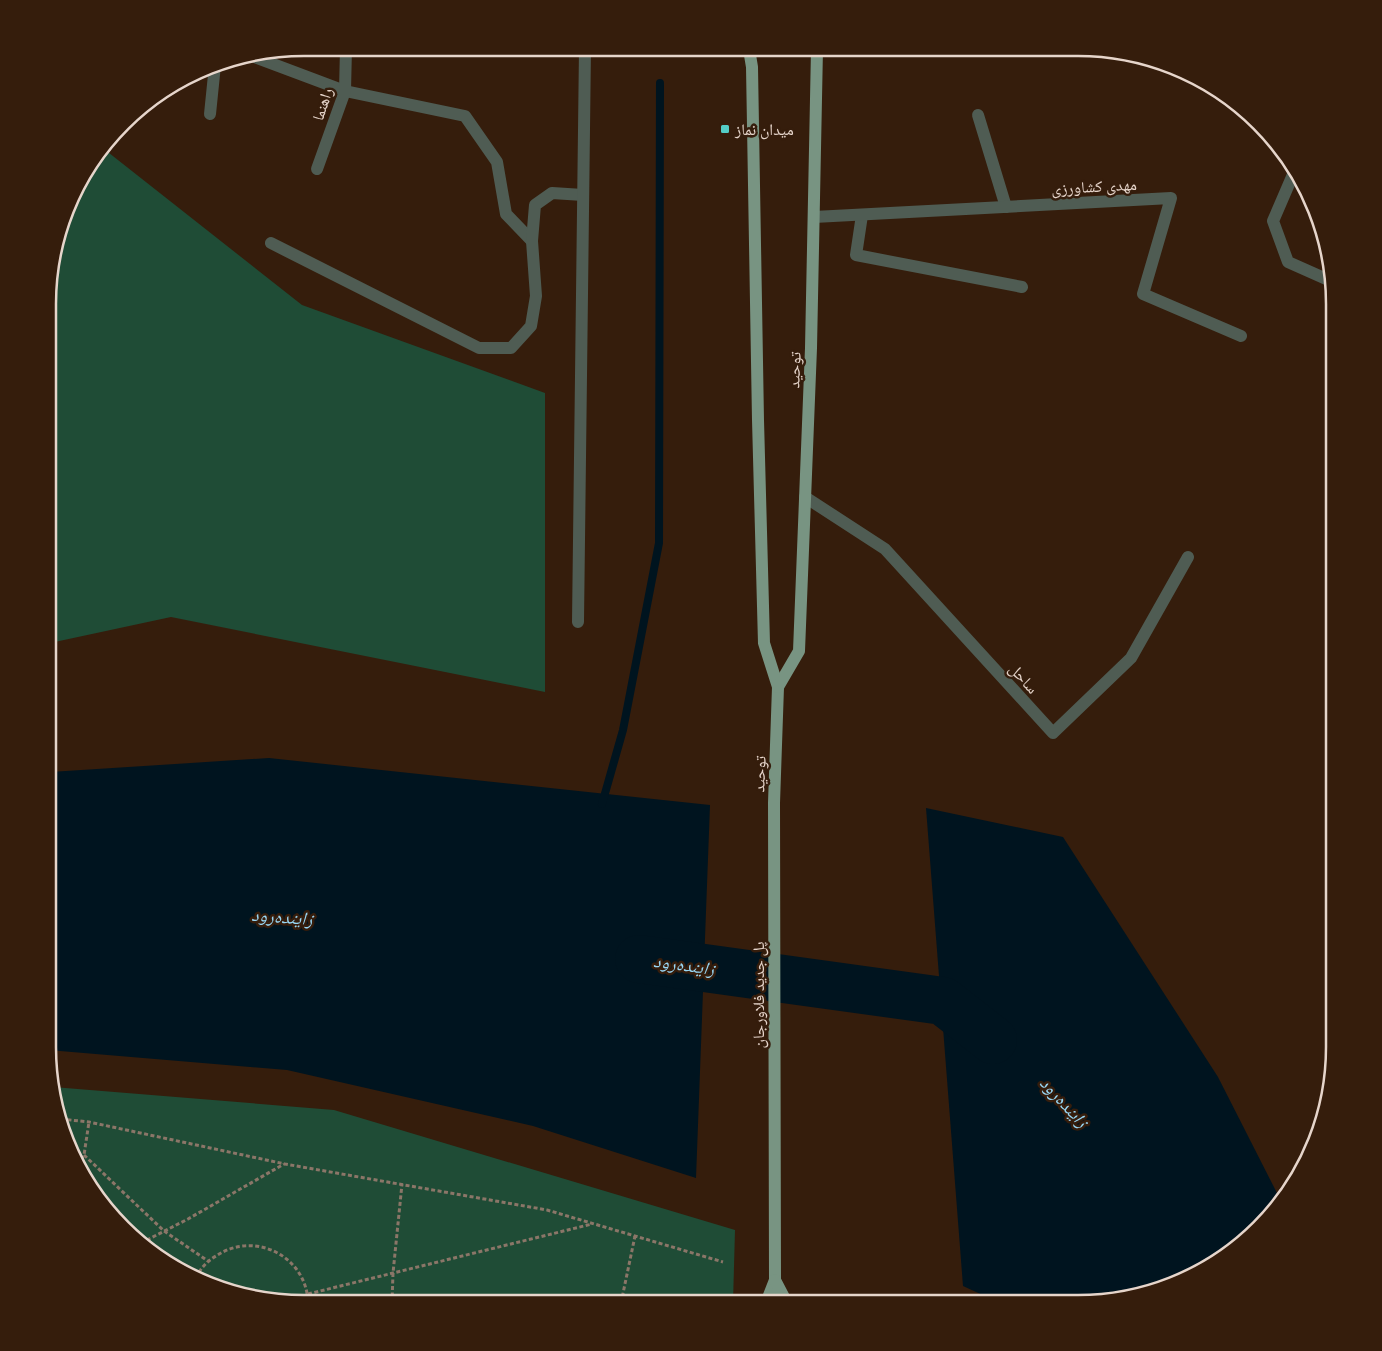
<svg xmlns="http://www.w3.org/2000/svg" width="1382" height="1351" font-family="'IBM Plex Serif','Noto Naskh Arabic',serif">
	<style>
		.green { fill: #1f4c36 }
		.water { fill: #00141f }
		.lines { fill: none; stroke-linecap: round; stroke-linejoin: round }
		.stream { stroke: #00141f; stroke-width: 8 }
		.river { stroke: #00141f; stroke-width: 48 }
		.path { stroke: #8b7668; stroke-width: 3; stroke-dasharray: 4 2.5; stroke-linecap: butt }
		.minor { stroke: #4f5c53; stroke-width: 12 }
		.major { stroke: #789482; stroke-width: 12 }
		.poi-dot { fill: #54cdc7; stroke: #351d0c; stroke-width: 2 }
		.labels { text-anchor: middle; stroke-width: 5; stroke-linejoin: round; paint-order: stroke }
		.street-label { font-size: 16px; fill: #e6d5cb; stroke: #351d0c }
		.poi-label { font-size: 16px; fill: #e6d5cb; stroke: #351d0c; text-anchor: start }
		.water-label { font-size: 18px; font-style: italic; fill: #98d7f5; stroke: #351d0c }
		.rim { fill: none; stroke: #e6d5cb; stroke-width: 2.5 }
	</style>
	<rect width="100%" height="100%" fill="#351d0c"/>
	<g class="green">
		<path d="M104,149L302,305L545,393V692L171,617L50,643L52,254L82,175Z"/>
		<path d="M53,1087L334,1110L735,1230L733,1303H287L190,1277L148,1250L101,1203L67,1145Z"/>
	</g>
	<g class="water">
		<path d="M269,758L710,805L696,1178L533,1126L287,1070L48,1050L50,772Z"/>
		<path d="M926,808L1063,837L1218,1077L1281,1201L1271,1216L1234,1250L1176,1284L1095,1303H1000L963,1286Z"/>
	</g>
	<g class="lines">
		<path class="stream" d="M602,804L623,730L659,543L660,83"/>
		<path class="river" d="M639,959L943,1001L993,1040"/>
		<g class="path">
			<path d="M61,1119L89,1122L285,1164L547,1210L723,1262"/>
			<path d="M84,1155L164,1231L208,1261"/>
			<path d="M78,1165L84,1155L89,1122"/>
			<path d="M141,1243L188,1219L284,1164"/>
			<path d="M196,1278C200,1269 207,1261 216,1256C254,1230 307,1256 308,1303"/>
			<path d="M308,1294L592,1224"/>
			<path d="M392,1303L393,1273L402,1184"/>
			<path d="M621,1303L635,1236"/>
		</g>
		<g class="minor">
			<path d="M252,56L345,91L465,116L497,162L506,214L532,241"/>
			<path d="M210,114L215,65"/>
			<path d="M978,115L1006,207"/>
			<path d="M317,169L345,91L346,48"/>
			<path d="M1295,170L1273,221L1288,262L1333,282"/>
			<path d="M862,215L856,255L1022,287"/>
			<path d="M814,217L1171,198L1143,294L1241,336"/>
			<path d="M271,243L479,348H511L531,326L536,296L532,241L535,205L552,193L583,195"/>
			<path d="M805,497L885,549L1053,733L1131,658L1188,557"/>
			<path d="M578,622L585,48"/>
		</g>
		<g class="major">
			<path d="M749,49L752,67L758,420L764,643L778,687L774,803L775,1280L766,1303"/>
			<path d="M778,687L799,651L811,348L817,49"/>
			<path d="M775,1280L787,1303"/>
		</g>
	</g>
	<rect class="poi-dot" x="720" y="124" width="10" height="10" rx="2.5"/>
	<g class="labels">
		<g class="street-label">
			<text transform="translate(322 104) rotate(-72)" y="6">راهنما</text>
			<text transform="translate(1094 186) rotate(-3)" y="6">مهدی کشاورزی</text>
			<text transform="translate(794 370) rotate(-88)" y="6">توحید</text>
			<text transform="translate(1024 678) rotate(48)" y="6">ساحل</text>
			<text transform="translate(759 774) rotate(-88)" y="6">توحید</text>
			<text transform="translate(758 995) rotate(-90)" y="6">پل جدید فلاورجان</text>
		</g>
		<g class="poi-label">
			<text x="735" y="135">میدان نماز</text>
		</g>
		<g class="water-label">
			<text transform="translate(282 917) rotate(4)" y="6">زاینده‌رود</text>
			<text transform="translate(684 965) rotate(8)" y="6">زاینده‌رود</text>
			<text transform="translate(1064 1102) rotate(47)" y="6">زاینده‌رود</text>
		</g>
	</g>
	<path d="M0 0H1382V1351H0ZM304 56H1078A248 248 0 0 1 1326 304V1047A248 248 0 0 1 1078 1295H304A248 248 0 0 1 56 1047V304A248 248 0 0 1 304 56Z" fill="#351d0c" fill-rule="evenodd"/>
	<path class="rim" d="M304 56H1078A248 248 0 0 1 1326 304V1047A248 248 0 0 1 1078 1295H304A248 248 0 0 1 56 1047V304A248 248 0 0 1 304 56Z"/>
</svg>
